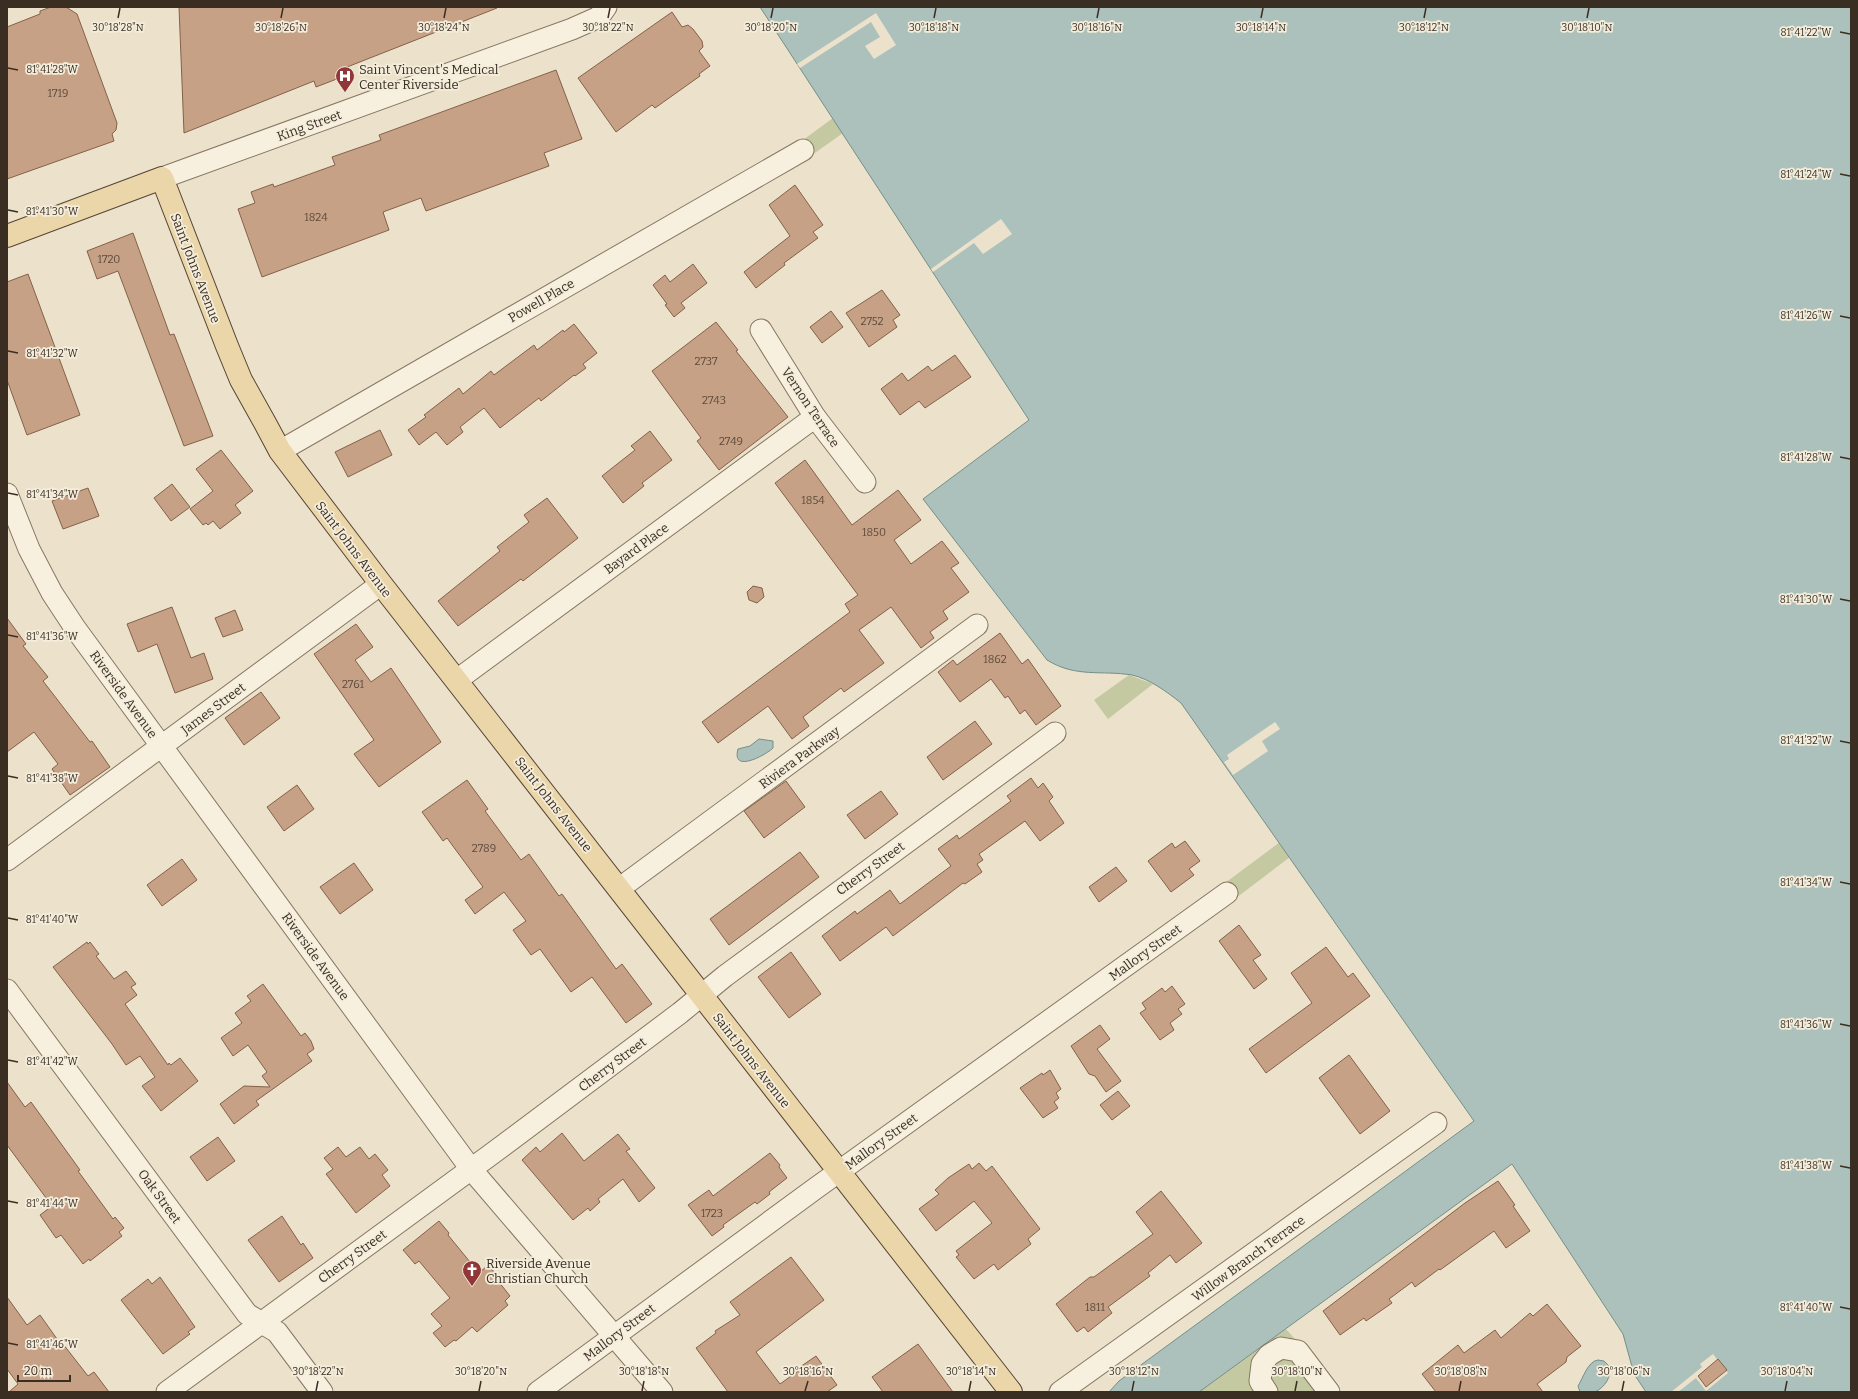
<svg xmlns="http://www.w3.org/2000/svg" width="1858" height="1399" font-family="Bitter,serif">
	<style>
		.green { fill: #c4c9a1 }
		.water { fill: #acc1bb; stroke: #738f88 }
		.pier { fill: #ece2cc }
		.building { fill: #c6a186; stroke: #846149 }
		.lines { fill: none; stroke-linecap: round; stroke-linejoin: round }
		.minor-casing { stroke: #877661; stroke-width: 23 }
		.major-casing { stroke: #564435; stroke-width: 24 }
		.minor { stroke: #f7f0df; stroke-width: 21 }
		.major { stroke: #ead6a9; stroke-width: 22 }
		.ticks { fill: none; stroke: #3a2e23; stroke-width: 1.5 }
		.labels { text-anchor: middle; stroke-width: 3.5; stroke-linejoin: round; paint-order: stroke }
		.number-label { font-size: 11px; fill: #5d4b3c }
		.poi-label { font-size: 13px; fill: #3a2e23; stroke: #f4eddb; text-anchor: start }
		.street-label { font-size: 13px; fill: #3a2e23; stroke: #f4eddb }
		.ticks-label { font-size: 10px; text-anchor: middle; fill: #3a2e23; stroke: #f4eddb; stroke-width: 3.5; stroke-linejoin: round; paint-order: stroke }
	</style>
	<rect width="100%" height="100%" fill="#ece2cc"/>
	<g class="green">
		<path d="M833,118L843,133L812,155L803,140Z"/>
		<path d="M1129,675L1153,684L1108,719L1094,700Z"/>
		<path d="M1280,842L1290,857L1236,898L1225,883Z"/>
		<path d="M1286,1329L1332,1381L1318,1392H1199Z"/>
	</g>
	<g class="water">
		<path d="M760,7H1851V1392H1646L1634,1374L1623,1334L1512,1164L1199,1392H1109L1119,1381L1474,1121L1181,703C1167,692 1150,679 1132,675C1101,670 1076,678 1047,660L923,499L1029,420Z"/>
		<path d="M759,739L773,741V748C766,755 731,774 738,749L750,746Z"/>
		<path d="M1598,1360L1604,1361L1609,1366C1612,1377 1605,1387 1595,1392H1580L1578,1386C1583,1378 1588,1361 1598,1360Z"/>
	</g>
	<g class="pier">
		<path d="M876,13L896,45L874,59L865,46L880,37L871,22L800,68L797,64Z"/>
		<path d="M1001,219L1012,234L983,254L974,243L933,272L931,269Z"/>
		<path d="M1275,722L1280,729L1262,741L1268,751L1233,775L1224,762L1229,759L1227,755Z"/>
		<path d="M1713,1354L1728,1373L1706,1391L1696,1378L1678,1392H1671L1702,1367L1700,1364Z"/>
	</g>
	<g class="building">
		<path d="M51,7H66L77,14L117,123L116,130L112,134L114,141L7,179V27L40,14V11Z"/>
		<path d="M179,7H497V8L342,69V77L316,87L314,81L184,133Z"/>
		<path d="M672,12L682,27L688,25L693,29L702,41L703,47L699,51L710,66L699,74L700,76L655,108L652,105L616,132L578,78Z"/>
		<path d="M556,70L582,139L544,153L549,166L426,211L421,198L383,212L389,230L262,277L238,209L255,203L251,192L273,184L274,187L335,165L332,157L381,140L379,135Z"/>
		<path d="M795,185L823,225L813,232L818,238L784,263L785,265L756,288L744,272L790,236L769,205Z"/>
		<path d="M133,233L170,335L174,334L213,436L184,446L118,271L97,279L87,251Z"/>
		<path d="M693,264L707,283L681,303L685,308L674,317L665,305L667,304L653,285L665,275L670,282Z"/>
		<path d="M28,274L80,415L27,435L7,380V282Z"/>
		<path d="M882,290L900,315L893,320L897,327L869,347L846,313Z"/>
		<path d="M831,311L843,327L822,343L810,327Z"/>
		<path d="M716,322L738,350L736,351L788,417L719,470L697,441L701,438L652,371Z"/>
		<path d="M574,324L597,353L583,364L586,368L575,376L574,375L541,401L539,398L500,428L484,408L460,427L463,432L447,445L436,432L419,445L408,430L426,417L424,415L459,388L463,394L491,371L494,375L534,345L537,350L563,330L564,332Z"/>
		<path d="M955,355L971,377L925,408L919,401L900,415L881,389L902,373L908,381L928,366L932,371Z"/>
		<path d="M380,430L392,455L348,477L335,452Z"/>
		<path d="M650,431L672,460L642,483L644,486L623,503L602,476L635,450L631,446Z"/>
		<path d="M221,450L253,491L235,505L241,513L220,529L213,521L208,525L206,523L203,525L190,509L213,491L196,469Z"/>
		<path d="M805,460L852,525L898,490L921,520L894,540L911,564L942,541L959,563L951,568L969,592L943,611L948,619L930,632L934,638L921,648L891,607L859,630L884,663L844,692L841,688L803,717L809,726L792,739L768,706L718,743L702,722L850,612L845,604L858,595L775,483Z"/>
		<path d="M172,484L190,507L171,521L154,498Z"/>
		<path d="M88,488L99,516L63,529L52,501Z"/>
		<path d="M547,498L578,538L523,581L521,579L458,626L438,601L500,551L497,547L529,522L524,515Z"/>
		<path d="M753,586L762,588L764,597L757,603L749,600L747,592Z"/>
		<path d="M172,607L191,658L204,653L213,679L175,693L157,644L138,652L127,624Z"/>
		<path d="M235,610L243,630L223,637L215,618Z"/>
		<path d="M7,618L26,644L23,646L48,677L43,681L90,742L92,741L110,767L70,795L52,769L58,764L34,732L7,752Z"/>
		<path d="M356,624L373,647L355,660L371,682L391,668L441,742L379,787L354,754L374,740L314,654Z"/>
		<path d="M1000,633L1022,664L1028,659L1061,706L1036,725L1025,710L1020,714L1008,696L1005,698L991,679L960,702L938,672L953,660L957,665Z"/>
		<path d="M261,692L280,718L244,745L225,718Z"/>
		<path d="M975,721L992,744L943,780L927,757Z"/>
		<path d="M1031,778L1038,788L1043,783L1053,797L1049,801L1064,823L1040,841L1025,821L979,854L983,860L977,864L982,872L965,884L963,883L893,936L886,927L840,961L822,936L855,911L857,914L890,890L900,904L951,866L938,849L957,835L959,839L1011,801L1007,796Z"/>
		<path d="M467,780L488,809L485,811L521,860L529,854L559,896L562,894L616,969L622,964L652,1004L626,1023L592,977L571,992L540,949L531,955L513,930L526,921L504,892L475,914L465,900L483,887L447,838L443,841L422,812Z"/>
		<path d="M786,781L805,807L764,838L744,811Z"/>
		<path d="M297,785L314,809L284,831L267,807Z"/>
		<path d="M881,791L898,814L865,839L847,815Z"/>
		<path d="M1185,841L1200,861L1189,869L1194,875L1171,892L1148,861L1172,843L1175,848Z"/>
		<path d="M800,852L819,877L729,945L710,919Z"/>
		<path d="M182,859L197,880L162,906L147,885Z"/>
		<path d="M354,863L373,890L340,914L320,887Z"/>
		<path d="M1116,867L1127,881L1099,902L1089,887Z"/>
		<path d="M1239,925L1261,955L1253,960L1267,979L1254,989L1219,941Z"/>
		<path d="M87,942L88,944L90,942L99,954L96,956L114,979L126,971L136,984L131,987L137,995L125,1004L168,1065L169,1063L171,1065L180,1058L198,1081L161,1111L142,1086L155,1077L140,1056L126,1065L112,1044L53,967Z"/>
		<path d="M1326,947L1348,977L1353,973L1370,996L1266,1073L1249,1049L1312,1003L1291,973Z"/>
		<path d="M791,952L821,994L789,1018L758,977Z"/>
		<path d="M263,984L301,1036L305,1033L311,1041L314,1049L307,1054L312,1061L256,1101L259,1105L234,1124L220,1104L244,1086L270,1087L262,1076L267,1072L248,1045L233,1056L221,1038L242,1023L235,1013L251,1001L247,996Z"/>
		<path d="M1172,986L1185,1004L1178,1009L1182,1014L1170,1023L1174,1030L1160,1040L1140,1013L1146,1009L1142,1003L1162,988L1165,992Z"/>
		<path d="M1100,1025L1110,1039L1097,1049L1121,1081L1106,1092L1095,1076L1089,1074L1071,1046Z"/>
		<path d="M1349,1055L1390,1111L1360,1134L1319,1078Z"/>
		<path d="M1050,1070L1061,1089L1056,1093L1059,1098L1054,1102L1058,1108L1043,1118L1020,1088L1042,1073L1043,1075Z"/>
		<path d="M7,1082L25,1107L31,1102L80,1170L78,1171L113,1219L115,1217L124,1228L119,1232L122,1236L90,1261L89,1259L83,1264L61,1235L56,1238L40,1215L52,1206L7,1145Z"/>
		<path d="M1118,1091L1130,1106L1112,1120L1100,1105Z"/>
		<path d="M562,1133L584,1161L618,1134L630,1149L626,1151L655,1188L639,1202L623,1179L598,1199L600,1202L590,1211L588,1208L573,1220L522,1160L536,1147L540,1152Z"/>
		<path d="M218,1137L235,1161L207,1181L190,1157Z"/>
		<path d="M338,1147L346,1157L360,1147L369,1159L375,1154L388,1170L382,1175L390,1186L356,1213L326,1174L333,1169L324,1158Z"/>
		<path d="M770,1153L780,1165L779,1167L787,1178L769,1192L770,1194L757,1204L755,1202L723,1225L724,1227L712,1236L688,1205L709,1190L713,1196Z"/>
		<path d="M979,1163L986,1171L992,1166L1040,1229L1028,1239L1031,1244L998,1270L994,1264L974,1279L956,1257L959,1255L956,1251L992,1223L974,1201L936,1231L919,1209L939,1194L935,1190L948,1178L969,1164L972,1169Z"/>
		<path d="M1498,1181L1515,1205L1513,1206L1530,1231L1506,1248L1494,1231L1440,1270L1439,1269L1415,1287L1412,1282L1389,1299L1392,1303L1366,1321L1364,1318L1340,1335L1323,1311L1465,1203Z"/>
		<path d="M1161,1191L1202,1243L1176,1263L1170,1255L1148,1273L1150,1276L1108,1307L1112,1313L1088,1332L1084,1327L1077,1332L1056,1304L1090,1277H1094L1153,1234L1136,1212Z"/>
		<path d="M282,1216L301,1245L303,1243L313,1258L279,1282L248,1240Z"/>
		<path d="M439,1221L449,1233L448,1235L479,1273L488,1265L497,1275L495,1277L510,1296L505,1301L508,1305L477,1332L472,1327L456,1341L454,1340L445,1347L433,1333L442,1326L431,1314L450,1298L419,1261L415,1264L403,1250Z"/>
		<path d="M791,1257L824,1300L756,1352L780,1384L801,1369L800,1367L816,1356L837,1385L827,1392H728L696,1348L716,1333L715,1331L740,1315L730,1302Z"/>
		<path d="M160,1277L195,1327L188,1332L190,1334L163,1354L121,1300L148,1279L152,1284Z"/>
		<path d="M7,1297L27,1325L40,1315L62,1346L63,1344L88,1376L94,1372L109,1392H9L18,1384L7,1369Z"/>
		<path d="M1547,1304L1581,1346L1567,1357L1566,1362L1537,1384L1543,1392H1436L1422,1374L1458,1345L1464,1353L1495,1330L1501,1338L1530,1313L1533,1316Z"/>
		<path d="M918,1344L953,1392H883L872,1377Z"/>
		<path d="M1718,1359L1727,1370L1706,1387L1698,1376Z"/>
	</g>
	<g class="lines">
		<g class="minor-casing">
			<g id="minor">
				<path d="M162,178L572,29L599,17L606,7"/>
				<path d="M761,330L815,417L865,482"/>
				<path d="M280,451L803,150"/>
				<path d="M7,494L29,549L52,593L75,628L471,1169L662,1392"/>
				<path d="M457,680L815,417"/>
				<path d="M7,860L381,584"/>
				<path d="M620,888L977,625"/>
				<path d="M7,990L247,1314L277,1332L322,1392"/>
				<path d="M167,1392L493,1153L680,1013L725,976L1055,733"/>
				<path d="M538,1392L816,1188L1227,893"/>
				<path d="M1060,1392L1436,1123"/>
				<path d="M1267,1392L1260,1381L1262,1364L1269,1355L1281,1348L1298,1351L1329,1392"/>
			</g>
		</g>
		<g class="major-casing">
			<path id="major" d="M7,236L162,178L227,346L241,380L265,423L280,451L381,584L1011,1392"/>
		</g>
		<use href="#minor" class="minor"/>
		<use href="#major" class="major"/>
	</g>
	<path class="ticks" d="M118,18L120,8M281,18L283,8M444,18L446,8M608,18L610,8M771,18L773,8M934,18L936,8M1097,18L1099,8M1261,18L1263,8M1424,18L1426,8M1587,18L1589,8M1840,32L1850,34M8,68L18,70M1840,174L1850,176M8,210L18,212M1840,316L1850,318M8,351L18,353M1840,457L1850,459M8,493L18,495M1840,599L1850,601M8,635L18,637M1840,741L1850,743M8,776L18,778M1840,882L1850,884M8,918L18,920M1840,1024L1850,1026M8,1060L18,1062M1840,1166L1850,1168M8,1201L18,1203M1840,1307L1850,1309M8,1343L18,1345M316,1391L318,1381M479,1391L481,1381M642,1391L644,1381M805,1391L808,1381M969,1391L971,1381M1132,1391L1134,1381M1295,1391L1297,1381M1459,1391L1461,1381M1622,1391L1624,1381M1785,1391L1787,1381"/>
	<defs>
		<g id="hospital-pin" transform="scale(1)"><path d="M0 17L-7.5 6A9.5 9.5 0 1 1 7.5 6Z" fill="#913737" stroke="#f4eddb"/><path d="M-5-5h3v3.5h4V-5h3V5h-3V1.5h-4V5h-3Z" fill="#fff"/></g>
		<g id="church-pin" transform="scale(1)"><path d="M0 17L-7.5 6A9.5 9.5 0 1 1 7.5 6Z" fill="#913737" stroke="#f4eddb"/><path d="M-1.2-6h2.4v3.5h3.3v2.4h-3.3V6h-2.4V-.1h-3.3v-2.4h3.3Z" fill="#fff"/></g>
	</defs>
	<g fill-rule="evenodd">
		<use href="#hospital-pin" x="345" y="76"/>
		<use href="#church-pin" x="472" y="1270"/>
	</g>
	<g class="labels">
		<g class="number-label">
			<text x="58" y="97">1719</text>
			<text x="316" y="221">1824</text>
			<text x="109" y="263">1720</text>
			<text x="872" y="325">2752</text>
			<text x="706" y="365">2737</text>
			<text x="714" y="404">2743</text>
			<text x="731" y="445">2749</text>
			<text x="813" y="504">1854</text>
			<text x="874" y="536">1850</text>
			<text x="995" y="663">1862</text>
			<text x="353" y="688">2761</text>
			<text x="484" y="852">2789</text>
			<text x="712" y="1217">1723</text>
			<text x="1095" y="1311">1811</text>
		</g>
		<g class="poi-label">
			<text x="359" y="74">Saint Vincent's Medical<tspan x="359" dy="15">Center Riverside</tspan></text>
			<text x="486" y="1268">Riverside Avenue<tspan x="486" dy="15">Christian Church</tspan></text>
		</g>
		<g class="street-label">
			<text transform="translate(309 125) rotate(-20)" y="5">King Street</text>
			<text transform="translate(196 268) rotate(69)" y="5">Saint Johns Avenue</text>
			<text transform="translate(541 300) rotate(-30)" y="5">Powell Place</text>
			<text transform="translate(811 407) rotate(56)" y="5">Vernon Terrace</text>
			<text transform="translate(636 548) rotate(-36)" y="5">Bayard Place</text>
			<text transform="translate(354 549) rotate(53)" y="5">Saint Johns Avenue</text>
			<text transform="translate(124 694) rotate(54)" y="5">Riverside Avenue</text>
			<text transform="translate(213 708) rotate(-37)" y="5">James Street</text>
			<text transform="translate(799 757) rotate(-36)" y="5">Riviera Parkway</text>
			<text transform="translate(554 804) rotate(52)" y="5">Saint Johns Avenue</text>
			<text transform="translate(870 868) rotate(-36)" y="5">Cherry Street</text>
			<text transform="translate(1145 952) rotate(-36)" y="5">Mallory Street</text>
			<text transform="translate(316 956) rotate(54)" y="5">Riverside Avenue</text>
			<text transform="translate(752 1060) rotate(52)" y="5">Saint Johns Avenue</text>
			<text transform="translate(612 1064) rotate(-37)" y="5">Cherry Street</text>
			<text transform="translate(881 1141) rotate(-36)" y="5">Mallory Street</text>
			<text transform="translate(160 1196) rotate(54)" y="5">Oak Street</text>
			<text transform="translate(352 1256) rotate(-36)" y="5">Cherry Street</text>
			<text transform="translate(1248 1258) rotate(-36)" y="5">Willow Branch Terrace</text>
			<text transform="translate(619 1332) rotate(-37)" y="5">Mallory Street</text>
		</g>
	</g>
	<g class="ticks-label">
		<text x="118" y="31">30°18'28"N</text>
		<text x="281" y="31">30°18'26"N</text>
		<text x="444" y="31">30°18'24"N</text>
		<text x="608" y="31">30°18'22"N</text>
		<text x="771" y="31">30°18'20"N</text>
		<text x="934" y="31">30°18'18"N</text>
		<text x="1097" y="31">30°18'16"N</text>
		<text x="1261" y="31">30°18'14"N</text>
		<text x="1424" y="31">30°18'12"N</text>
		<text x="1587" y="31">30°18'10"N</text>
		<text x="1806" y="36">81°41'22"W</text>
		<text x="52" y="73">81°41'28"W</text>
		<text x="1806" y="178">81°41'24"W</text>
		<text x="52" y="215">81°41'30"W</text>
		<text x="1806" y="319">81°41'26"W</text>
		<text x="52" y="357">81°41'32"W</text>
		<text x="1806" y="461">81°41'28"W</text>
		<text x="52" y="498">81°41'34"W</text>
		<text x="1806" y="603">81°41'30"W</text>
		<text x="52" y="640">81°41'36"W</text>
		<text x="1806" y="744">81°41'32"W</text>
		<text x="52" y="782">81°41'38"W</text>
		<text x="1806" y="886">81°41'34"W</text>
		<text x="52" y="923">81°41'40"W</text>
		<text x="1806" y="1028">81°41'36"W</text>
		<text x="52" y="1065">81°41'42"W</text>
		<text x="1806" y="1169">81°41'38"W</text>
		<text x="52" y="1207">81°41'44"W</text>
		<text x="1806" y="1311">81°41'40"W</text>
		<text x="52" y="1348">81°41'46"W</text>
		<text x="318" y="1375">30°18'22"N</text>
		<text x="481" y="1375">30°18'20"N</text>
		<text x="644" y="1375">30°18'18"N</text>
		<text x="808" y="1375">30°18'16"N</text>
		<text x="971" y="1375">30°18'14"N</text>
		<text x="1134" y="1375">30°18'12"N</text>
		<text x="1297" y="1375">30°18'10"N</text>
		<text x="1461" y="1375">30°18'08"N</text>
		<text x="1624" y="1375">30°18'06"N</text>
		<text x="1787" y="1375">30°18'04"N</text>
	</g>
	<rect width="1858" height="1399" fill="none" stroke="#3a2e23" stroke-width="16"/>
	<path d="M18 1375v6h52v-6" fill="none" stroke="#3a2e23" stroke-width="2"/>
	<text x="24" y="1375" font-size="12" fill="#3a2e23" stroke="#f4eddb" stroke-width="3" paint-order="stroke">20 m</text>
</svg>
